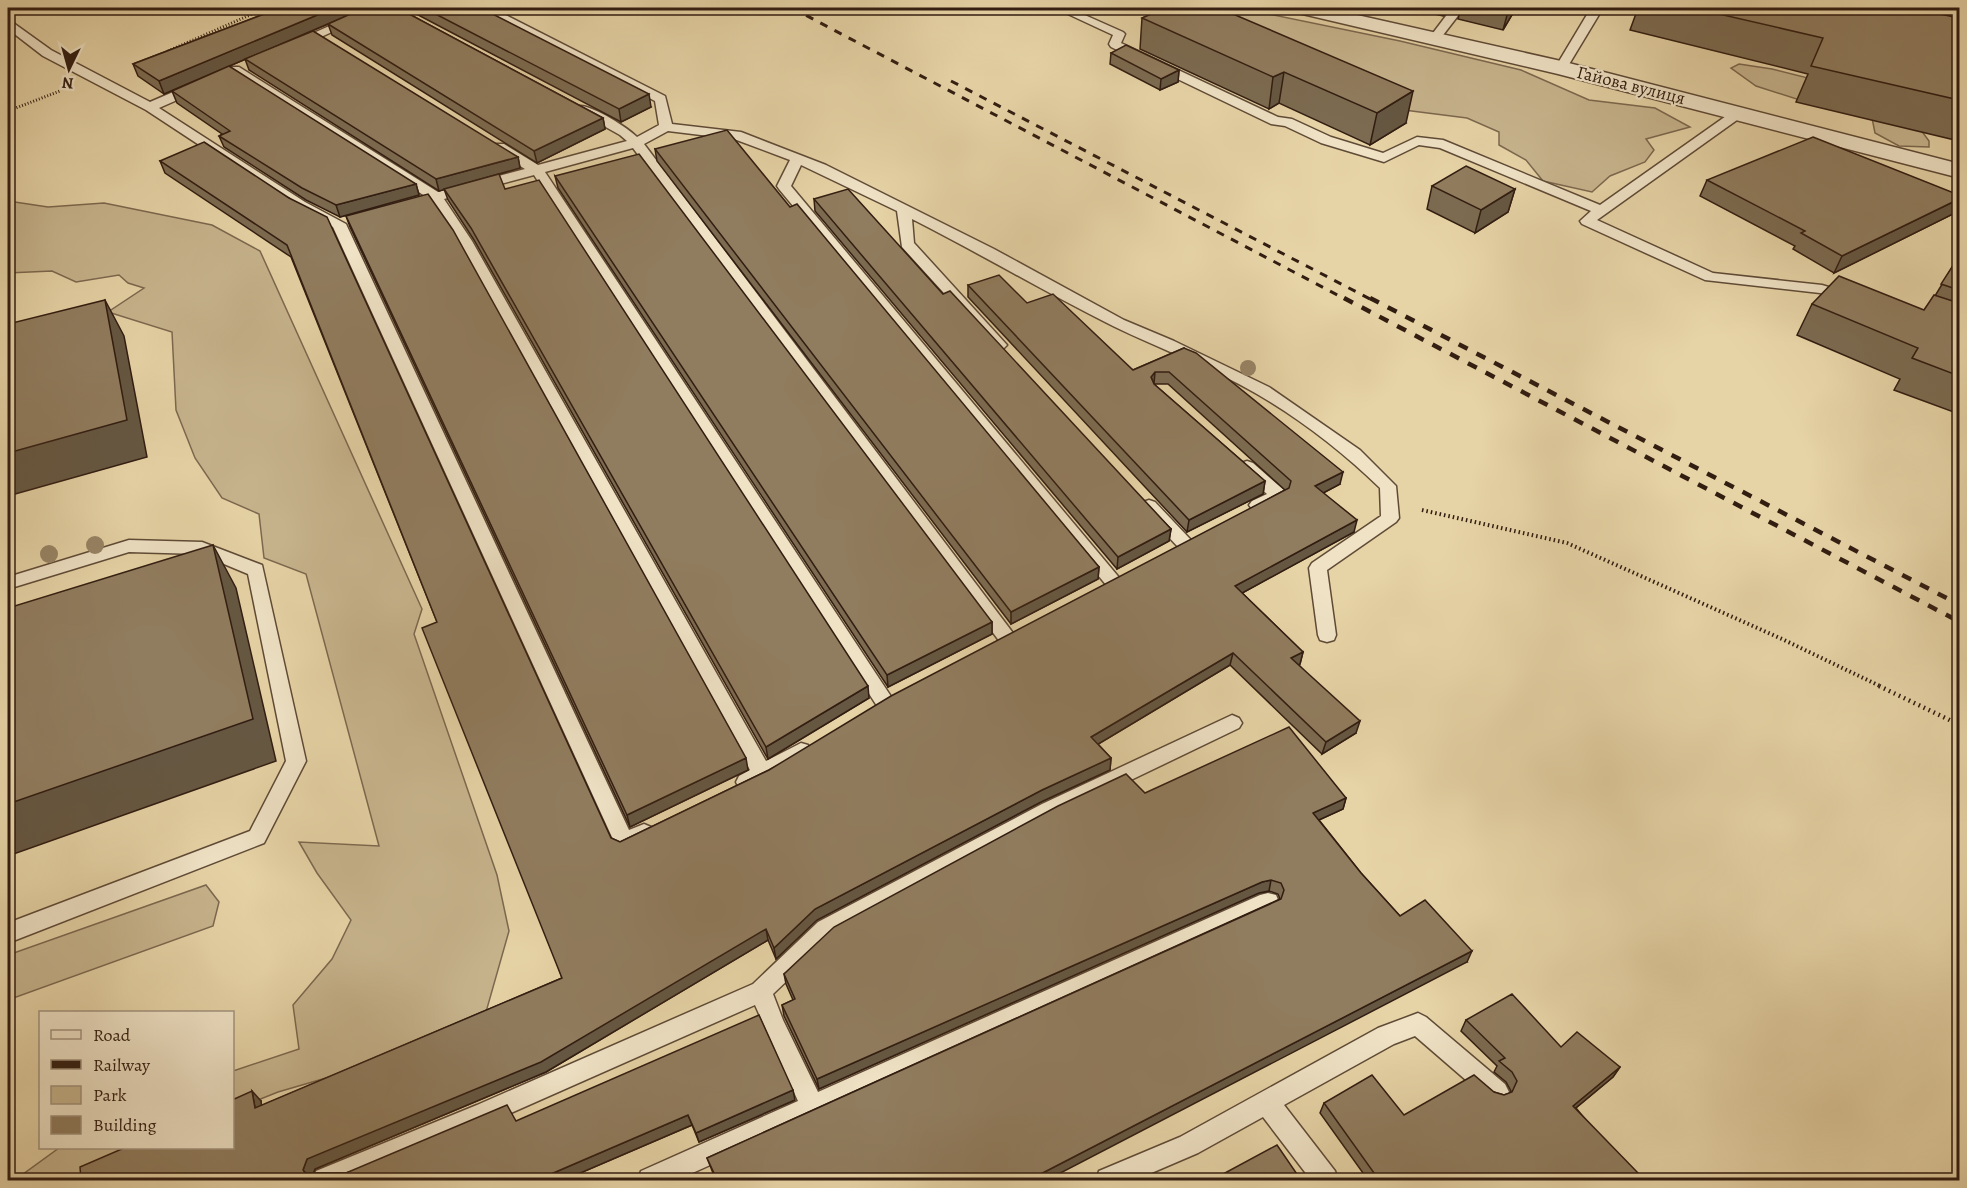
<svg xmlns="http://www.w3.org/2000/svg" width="1967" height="1188" font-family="Alegreya,serif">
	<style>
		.green { fill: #c7b48d; stroke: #7c684f; stroke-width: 1.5 }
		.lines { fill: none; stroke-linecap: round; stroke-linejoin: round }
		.lane-casing { stroke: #5f4a36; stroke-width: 3 }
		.street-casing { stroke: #5f4a36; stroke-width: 3 }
		.path-far2 { stroke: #321d11; stroke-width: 3; stroke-dasharray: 1 2; stroke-linecap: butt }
		.path-far1 { stroke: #321d11; stroke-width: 4; stroke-dasharray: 1.5 3; stroke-linecap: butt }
		.path { stroke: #321d11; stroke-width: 4.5; stroke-dasharray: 1.5 4; stroke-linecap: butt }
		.lane { fill: #efe2c5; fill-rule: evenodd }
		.street { fill: #efe2c5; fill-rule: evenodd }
		.rail-far1 { stroke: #321d11; stroke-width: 3; stroke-dasharray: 8 8; stroke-linecap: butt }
		.rail { stroke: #321d11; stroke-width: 4.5; stroke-dasharray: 10 10; stroke-linecap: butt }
		.tree { fill: #978465 }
		.wall { fill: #7c6b51; stroke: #321d11; stroke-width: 1.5 }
		.shaded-wall { fill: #655742; stroke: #321d11; stroke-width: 1.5 }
		.building { fill: #907c5e; stroke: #321d11; stroke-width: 1.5 }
		.labels { text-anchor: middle; stroke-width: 4.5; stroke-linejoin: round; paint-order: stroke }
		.far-street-label { font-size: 18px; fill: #321d11; stroke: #efe2c5 }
	</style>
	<rect width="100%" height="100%" fill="#e6d3a6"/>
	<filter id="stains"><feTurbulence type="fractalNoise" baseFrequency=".00333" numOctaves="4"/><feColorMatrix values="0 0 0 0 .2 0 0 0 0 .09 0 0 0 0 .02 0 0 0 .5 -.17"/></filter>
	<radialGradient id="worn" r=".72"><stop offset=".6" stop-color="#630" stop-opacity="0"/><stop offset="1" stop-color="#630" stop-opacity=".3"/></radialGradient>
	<g class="green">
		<path d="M1156,8H1239L1400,41L1521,70L1589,100L1655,108L1690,127L1646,139L1654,150L1645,162L1610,176L1592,192L1543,181L1526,160L1499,145V132L1467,118L1388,108L1183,15Z"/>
		<path d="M1739,64L1772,69L1820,81L1828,109L1756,86L1731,68Z"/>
		<path d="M1872,118L1915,122L1929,141V147L1899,146L1875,133Z"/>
		<path d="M8,201L48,207L104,203L212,225L260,251L422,609L414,634L497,875L509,931L486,1012L350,1071L278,1092L233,1110V1071L299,1049L293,1005L332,959L351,920L317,873L299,842L379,846L306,574L264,558L259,514L222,498L195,458L176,410L172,332L108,312L144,288L128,283L119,275L76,282L52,271L8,273Z"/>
		<path d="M206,885L219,902L213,926L8,1000V955Z"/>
		<path d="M59,1148H149L109,1180H10L23,1174Z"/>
	</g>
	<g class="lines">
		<g class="lane-casing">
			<g id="lane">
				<path d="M370,8H385L301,46H293L291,43Z"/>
				<path d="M479,8H492L665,96L672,124L741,132L826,165L994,249L1124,320L1174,341L1269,387L1360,450L1396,486L1399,518L1396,522L1327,570L1336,635L1334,640L1327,642L1320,640L1318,635L1309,568L1312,563L1381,516L1380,488C1344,453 1300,419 1257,394C1211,367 1160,349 1113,326C1045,292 979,253 912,219L914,243L1007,345L1004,348H994L902,247L897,211L801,165L791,186L1122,581L1119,586L1113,587L1107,586L779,189L777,186L790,160L734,139L668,131L644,144L1016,637L1014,642L1007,644L1000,642L633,148L545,172L894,701L891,706L884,708L877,706L534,175L444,199L472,241L766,761L801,743L808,745L811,751L808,757L770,780L746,790L739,788L736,782L739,776L750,770L458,241L433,202L407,209L402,208L400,205L402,202L425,196L234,75L159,108L305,202L346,224L629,830L644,824L651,827L654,833C649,844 628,852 617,848L333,227L295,208L146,110L43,56L8,29V21L12,22L51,50L150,102L231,67H239L438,192L525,169L494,150L493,147L494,144H504L538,165L627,141L620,135L579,112L577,109L579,106C591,104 628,128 637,137L659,125L655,101L480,10Z"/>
				<path d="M1055,8H1069L1123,32L1125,34L1121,43L1278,117L1292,119L1331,137L1383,153L1417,137L1443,140L1600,205L1736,109H1744L1746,112L1744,115L1597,220L1713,273L1822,285L1852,294L1854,297L1847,301L1820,293L1705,280L1582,224L1580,221L1591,211L1440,148L1419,145L1384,162L1321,143L1285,126L1271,124L1111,47L1109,44L1113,35Z"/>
				<path d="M1452,8H1464L1440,39H1432L1430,37Z"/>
				<path d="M1591,8H1603L1565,71H1557L1555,68Z"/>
				<path d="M1247,461L1253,463L1285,491L1287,495C1282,504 1262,512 1252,509L1249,505L1252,501L1267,494L1241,471L1239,467L1241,463Z"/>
				<path d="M1149,500L1155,502L1191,540L1194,544L1191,548L1185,550L1179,548L1143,510L1140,506L1143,502Z"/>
				<path d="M129,540L202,542L262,565L306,761L264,843L8,943V923L250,831L286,761L248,574L200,554L129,552L8,589V577Z"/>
				<path d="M1232,715L1239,718L1242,723L1239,728L1056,816L834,936L773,994L783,1020L818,1092L1260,895L1268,893L1276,895L1279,902L1276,909L677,1180H638L641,1171L798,1101L755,1005L493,1121L353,1180H313L316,1171L477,1105L753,984L818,922L1042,804Z"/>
				<path d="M1418,1013L1426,1017L1505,1084L1509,1092L1505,1100L1497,1103L1489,1100L1415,1036L1394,1044L1284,1105L1335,1171L1338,1180H1311L1263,1117L1198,1153L1135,1180H1096L1099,1171L1180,1137L1378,1028Z"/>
			</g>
		</g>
		<g class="street-casing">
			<path id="street" d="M1291,8H1326L1561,61L1960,164V178L1558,74L1294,12Z"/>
		</g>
		<g class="path-far2">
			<path d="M168,51L266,8"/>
			<path d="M8,111L60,91"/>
		</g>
		<path class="path-far1" d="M1422,510L1567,543L1782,639L1882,687"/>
		<path class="path" d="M1879,686L1960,725"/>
		<use href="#lane" class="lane"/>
		<use href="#street" class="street"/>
		<g class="rail-far1">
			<path d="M792,8L1347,300"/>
			<path d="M951,81L1372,300"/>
		</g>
		<g class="rail">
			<path d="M1344,298L1960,622"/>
			<path d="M1370,298L1960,605"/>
		</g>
	</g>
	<g class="tree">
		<circle cx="1248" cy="368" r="8"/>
		<circle cx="95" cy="545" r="9"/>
		<circle cx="49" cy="554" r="9"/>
	</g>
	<g class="wall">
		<path d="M280,8H398L603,118L605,129L537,163L332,35L328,24L347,16L164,94L138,76L133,64Z"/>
		<path d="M405,8H481L651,107L621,122Z"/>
		<path d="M1165,8L1406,123L1370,145L1279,103L1269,109L1140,49L1142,18Z"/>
		<path d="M1409,8H1450L1443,16Z"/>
		<path d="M1461,8H1516L1503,30L1458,19Z"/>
		<path d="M1638,8H1912L1959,18V141L1796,102L1808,74L1630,30Z"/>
		<path d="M1111,53L1179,70L1178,82L1160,90L1110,64Z"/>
		<path d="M245,59L518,157L520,168L486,178L505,189L869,698L768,759L474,240L448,200L444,189L439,191L249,70Z"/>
		<path d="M172,91L416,184L419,195L340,217L306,200L224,147L219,136L222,134L177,103Z"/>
		<path d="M655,149L790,207L1099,567L1098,579L1011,624L657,161Z"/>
		<path d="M160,161L289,198L611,838L620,842L769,770L1285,490L1168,384H1154L1265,481L1263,494L1187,532L968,297V285L1027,303L1133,370L1184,348L1340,484L1323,493L1354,532L1242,593L1303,652L1300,664L1299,665L1356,733L1322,754L1230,665L1098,744L1111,758L1110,770L1041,802L817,920L776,959L768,940L546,1072L315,1169L314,1173H346L516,1121L795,1100L699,1142L692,1125L564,1180H81L261,1101V1106L562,978L437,622L291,257L165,173Z"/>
		<path d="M555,176L992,622V634L888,687L558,188Z"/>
		<path d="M1707,180L1955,213L1834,273L1793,249L1795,246L1700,196Z"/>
		<path d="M1432,186L1515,189L1508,212L1475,233L1427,209Z"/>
		<path d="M814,199L943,294L1171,529L1169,541L1117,569L815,211Z"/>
		<path d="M346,216L748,770L630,827L350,227Z"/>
		<path d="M1959,256V414L1894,390L1900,379L1797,335L1812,304L1924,310L1935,296Z"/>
		<path d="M1145,793L1346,798L1343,809L1319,820L1361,873L1400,916L1467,962L713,1173L707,1158L1280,899L1278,894L1269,891L1259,893L819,1089L784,1016L782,1005L793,1000L786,984L784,974Z"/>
		<path d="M1466,1020L1561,1047L1620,1067L1613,1077L1576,1108L1635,1180H1368L1320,1113L1324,1103L1404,1115L1494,1092L1504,1095L1510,1093L1511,1091L1506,1082L1494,1072L1497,1066L1461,1031Z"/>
	</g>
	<g class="shaded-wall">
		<path d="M334,8H365L164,94L159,81Z"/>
		<path d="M1445,8H1450L1443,16Z"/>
		<path d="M1509,8H1516L1503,30Z"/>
		<path d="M1179,70L1178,82L1160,90L1161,79Z"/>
		<path d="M1284,72L1279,103L1269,109L1273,77Z"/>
		<path d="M1413,91L1406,123L1370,145L1377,113Z"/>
		<path d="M649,94L651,107L621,122L619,109Z"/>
		<path d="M603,118L605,129L537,163L534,151Z"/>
		<path d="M518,157L520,168L439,191L436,179Z"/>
		<path d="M416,184L419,195L340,217L336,205Z"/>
		<path d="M1515,189L1508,212L1475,233L1481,210Z"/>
		<path d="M1959,199V205L1955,213L1834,273L1842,256Z"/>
		<path d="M105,300L124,336L147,457L8,496V453Z"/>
		<path d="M1155,372L1154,384L1151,377Z"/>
		<path d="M1343,472L1340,484L1312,499L1315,486Z"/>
		<path d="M1265,481L1263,494L1187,532L1189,520Z"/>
		<path d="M1357,520L1354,532L1233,598L1235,586Z"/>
		<path d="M1171,529L1169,541L1117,569L1118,557Z"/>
		<path d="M213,545L236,588L276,761L8,856V804Z"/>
		<path d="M1099,567L1098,579L1011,624V612Z"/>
		<path d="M992,622V634L888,687L887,675Z"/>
		<path d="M1303,652L1300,664L1289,670L1291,658Z"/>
		<path d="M1233,653L1230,665L1090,749L1091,737Z"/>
		<path d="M868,686L869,698L768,759L766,747Z"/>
		<path d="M1360,721L1356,733L1322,754L1326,742Z"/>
		<path d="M746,758L748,770L630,827L627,815Z"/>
		<path d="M1111,758L1110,770L1041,802L817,920L776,959L774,948L815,909L1042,790Z"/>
		<path d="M1346,798L1343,809L1310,824L1313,813Z"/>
		<path d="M1271,880L1269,891L1259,893L819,1089L817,1079L1262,882Z"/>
		<path d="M766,929L768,940L546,1072L315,1169L311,1179L303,1170L307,1159Z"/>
		<path d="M1472,951L1467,962L1047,1180H1029Z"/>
		<path d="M1620,1067L1613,1077L1566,1116L1573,1106Z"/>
		<path d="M793,1090L795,1100L699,1142L696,1133Z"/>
		<path d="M252,1091L261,1101L263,1118L255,1108Z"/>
		<path d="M688,1115L692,1125L564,1180H537Z"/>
	</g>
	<g class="building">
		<path d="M280,8H334L159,81L133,64Z"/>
		<path d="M364,8H398L603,118L534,151L328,24Z"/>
		<path d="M424,8H481L649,94L619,109Z"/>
		<path d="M1165,8H1219L1413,91L1377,113L1284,72L1273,77L1142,18Z"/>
		<path d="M1693,8H1912L1959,18V100L1811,66L1823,38Z"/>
		<path d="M313,31L518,157L436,179L245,59Z"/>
		<path d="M1126,45L1179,70L1161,79L1111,53Z"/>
		<path d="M229,66L416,184L336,205L302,188L219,136L230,131L172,91Z"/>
		<path d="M727,130L790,207L797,204L1099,567L1011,612L655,149Z"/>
		<path d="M1813,137L1959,195V199L1842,256L1801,233L1805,231L1707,180Z"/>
		<path d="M204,142L289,198L327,217L611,838L620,842L769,770L891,696L1289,488L1291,481L1169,372H1155L1151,377L1154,384L1265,481L1189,520L968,285L999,275L1027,303L1053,294L1133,370L1184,348L1196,353L1343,472L1315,486L1357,520L1235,586L1303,652L1291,658L1360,721L1326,742L1233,653L1091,737L1111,758L1042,790L815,909L774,948L766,929L541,1062L307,1159L303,1170L305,1173H346L507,1105L516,1121L759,1015L793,1090L696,1133L688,1115L537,1180H81L80,1167L124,1148H232V1100L252,1091L255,1108L562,978L422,628L437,622L287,245L160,161Z"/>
		<path d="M639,154L992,622L887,675L555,176Z"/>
		<path d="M1466,166L1515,189L1481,210L1432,186Z"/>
		<path d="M499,174L505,189L539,180L868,686L766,747L471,228L444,189Z"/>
		<path d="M848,189L943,294L950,291L1171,529L1118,557L814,199Z"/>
		<path d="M428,194L453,230L746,758L627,815L346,216Z"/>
		<path d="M1959,256V290L1941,284Z"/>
		<path d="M1839,276L1924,310L1934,295L1959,303V376L1912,358L1918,348L1812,304Z"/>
		<path d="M105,300L127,420L8,453V324Z"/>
		<path d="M213,545L253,719L8,804V608Z"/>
		<path d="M1289,727L1346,798L1313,813L1361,873L1400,916L1425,900L1472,951L1029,1180H697L714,1173L707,1158L1281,899L1284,890L1281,883L1271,880L1262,882L817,1079L782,1005L795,999L784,974L834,927L1058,806L1126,774L1145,793Z"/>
		<path d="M1512,994L1561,1047L1577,1032L1620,1067L1573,1106L1640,1175L1631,1180H1379L1324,1103L1372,1075L1404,1115L1474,1075L1494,1092L1504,1095L1512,1092L1517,1081L1512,1072L1499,1061L1505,1058L1466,1020Z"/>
		<path d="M1277,1145L1301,1180H1212Z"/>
	</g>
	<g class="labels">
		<g class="far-street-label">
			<text transform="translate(1631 85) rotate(14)" y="6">Гайова вулиця</text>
		</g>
	</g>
	<rect width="1967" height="1188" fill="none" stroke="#e6d3a6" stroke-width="30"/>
	<rect x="9" y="9" width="1949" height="1170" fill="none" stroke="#321d11" stroke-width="3"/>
	<rect x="15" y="15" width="1937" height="1158" fill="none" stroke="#321d11" stroke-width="1.5"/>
	<rect x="39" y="1011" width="195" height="138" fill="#efe2c5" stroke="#a3937d" stroke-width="1.5"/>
	<rect x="51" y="1030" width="30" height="9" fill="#efe2c5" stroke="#a3937d" stroke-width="1.5"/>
	<text x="93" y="1041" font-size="18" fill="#321d11">Road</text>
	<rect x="51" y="1060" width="30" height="9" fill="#321d11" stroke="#a3937d" stroke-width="1.5"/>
	<text x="93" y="1071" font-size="18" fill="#321d11">Railway</text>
	<rect x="51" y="1086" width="30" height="18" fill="#c7b48d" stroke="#a3937d" stroke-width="1.5"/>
	<text x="93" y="1101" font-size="18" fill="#321d11">Park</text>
	<rect x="51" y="1116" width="30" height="18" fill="#907c5e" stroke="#a3937d" stroke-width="1.5"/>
	<text x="93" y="1131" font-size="18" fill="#321d11">Building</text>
	<g transform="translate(69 69) rotate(185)" stroke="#efe2c5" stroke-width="4.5" paint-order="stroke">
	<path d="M0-4.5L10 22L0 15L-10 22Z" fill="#321d11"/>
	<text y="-9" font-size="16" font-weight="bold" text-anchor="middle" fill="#321d11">N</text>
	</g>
	<rect width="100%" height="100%" filter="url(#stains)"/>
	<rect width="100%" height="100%" fill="url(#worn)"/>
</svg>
